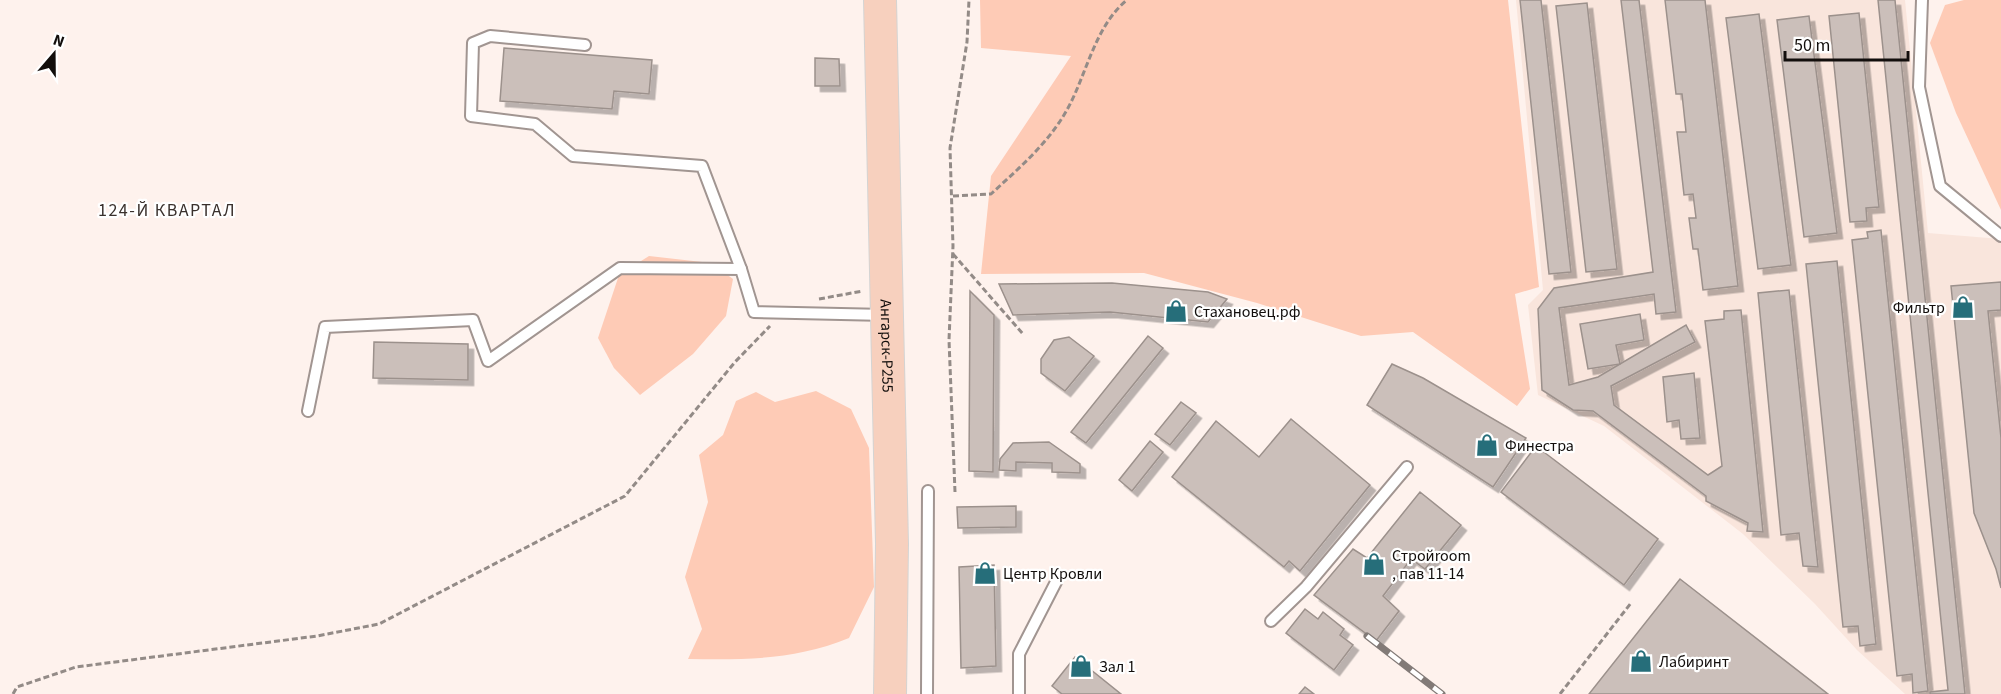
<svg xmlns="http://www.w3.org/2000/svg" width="2001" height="694" font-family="'Source Sans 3',sans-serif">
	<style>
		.built { fill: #f9e5dc }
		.green { fill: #fecbb6 }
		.building { fill: #cbbfba; stroke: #9c918c; stroke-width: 1.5; filter: url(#shadow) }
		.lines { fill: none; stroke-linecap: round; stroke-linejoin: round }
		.service-casing { stroke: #a19591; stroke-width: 14 }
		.primary-casing { stroke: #d4d4d3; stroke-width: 34 }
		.path { stroke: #938b87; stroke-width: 3; stroke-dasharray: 6 3; stroke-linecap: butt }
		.service { stroke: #fff; stroke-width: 10 }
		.primary { stroke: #f7d0be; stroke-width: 32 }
		.rail-casing { stroke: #827a77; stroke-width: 7 }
		.rail { stroke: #fff; stroke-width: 4.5; stroke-dasharray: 14; stroke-linecap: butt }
		.labels { text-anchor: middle; stroke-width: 4.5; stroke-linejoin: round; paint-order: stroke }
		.poi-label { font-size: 16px; fill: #120e0c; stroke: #fff; text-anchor: start }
		.street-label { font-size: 16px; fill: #120e0c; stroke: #fff }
		.neighbourhood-label { font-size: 18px; letter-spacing: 1.5px; fill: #3a312d; stroke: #fff }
	</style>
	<defs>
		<filter id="shadow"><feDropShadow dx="5.5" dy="5.5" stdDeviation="0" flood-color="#0004"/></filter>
	</defs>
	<rect width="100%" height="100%" fill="#fef2ed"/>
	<path class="built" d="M1516,0H1905L1928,233L2001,239V694H1905L1857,650L1815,604L1743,534L1604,426L1538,395L1528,305L1543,290Z"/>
	<g class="green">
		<path d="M980,0H1508L1539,287L1515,294L1530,389L1517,406L1413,332L1361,336L1257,303L1144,273L981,274L991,176L1071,56L981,48Z"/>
		<path d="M1964,0H2001V210L1956,113L1930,43L1945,5Z"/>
		<path d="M649,256L711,263L733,279L726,316L693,354L640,395L614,368L598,338L619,275Z"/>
		<path d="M816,391L851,409L869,448L874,587L849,638C795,660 746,660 688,659L702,629L685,577L708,502L699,455L723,435L736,401L756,392L775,402Z"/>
	</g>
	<g class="building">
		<path d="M1520,0H1541L1571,272L1549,274Z"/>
		<path d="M1621,0H1639L1676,312L1656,314L1654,294L1559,308L1569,385L1598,377L1686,325L1695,342L1611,386L1614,405L1708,475L1722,466L1705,321L1724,319V311L1741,310L1763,532L1747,531L1748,523L1706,501V496L1593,411L1573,410L1542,390L1538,309L1554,288L1653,272Z"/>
		<path d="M1665,0H1705L1738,286L1703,290L1698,249H1693L1689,218H1696L1693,194L1684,195L1677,132H1686L1682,94H1676Z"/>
		<path d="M1878,0H1895L1965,694H1930V692L1948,690Z"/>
		<path d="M1587,3L1617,269L1586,272L1556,6Z"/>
		<path d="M1859,13L1879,207L1866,208L1867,221L1850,222L1829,16Z"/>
		<path d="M1759,14L1791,265L1758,269L1726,18Z"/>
		<path d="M1809,16L1837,233L1804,237L1777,20Z"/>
		<path d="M504,48L652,60L649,94L614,91L612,109L500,101Z"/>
		<path d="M815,58L839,59L840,86H815Z"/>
		<path d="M1881,230L1928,691L1913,693L1912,674L1897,676L1852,240L1868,238L1867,232Z"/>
		<path d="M1837,261L1876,644L1860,646L1858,626L1843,627L1806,264Z"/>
		<path d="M2001,282V310L1988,311L2001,438V588L1996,569L1974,513L1951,286Z"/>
		<path d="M1112,283L1208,292L1227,299L1208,322L1110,312L1013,315L999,284Z"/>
		<path d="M1789,290L1818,567L1803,566L1799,533L1781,535L1758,293Z"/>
		<path d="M970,291L994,315L993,472L969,471Z"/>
		<path d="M1640,314L1644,340L1616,345L1620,364L1588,369L1580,324Z"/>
		<path d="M1148,336L1163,348L1086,443L1071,432Z"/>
		<path d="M1069,337L1094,356L1065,391L1041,373V359L1054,340Z"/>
		<path d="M374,342L468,344V380L373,378Z"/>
		<path d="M1392,364L1423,378L1526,438L1493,487L1367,405Z"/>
		<path d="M1694,373L1700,438L1681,439L1679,420L1667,422L1663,377Z"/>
		<path d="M1181,402L1196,413L1170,445L1155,434Z"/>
		<path d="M1291,419L1370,485L1300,571L1289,561L1284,567L1172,477L1216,421L1259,457Z"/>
		<path d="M1150,441L1163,452L1132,491L1119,480Z"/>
		<path d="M1049,442L1080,464V473L1052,472V463L1016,462V471L999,470L1000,459L1013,443Z"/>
		<path d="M1536,446L1658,539L1624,585L1501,492Z"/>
		<path d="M1420,492L1461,525L1425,569L1411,559L1383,596L1399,611L1376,641L1314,595L1353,549L1367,558Z"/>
		<path d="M1016,506V527L958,528L957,507Z"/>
		<path d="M994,565L996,666L961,668L959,567Z"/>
		<path d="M1680,579L1828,694H1589Z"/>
		<path d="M1305,609L1318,619L1323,612L1344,629L1340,635L1353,645L1334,670L1286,633Z"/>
		<path d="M1075,657L1121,694H1062L1052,686Z"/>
		<path d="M1305,687L1314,694H1299Z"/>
	</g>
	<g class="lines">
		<g class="service-casing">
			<g id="service">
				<path d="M1922,0L1919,87L1940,186L2001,236"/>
				<path d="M585,45L490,36L473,43L471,116L535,124L573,156L702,166L741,269"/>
				<path d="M308,411L325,327L473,320L488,361L620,268L741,269L754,312L886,315"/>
				<path d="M1271,621L1306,587L1407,467"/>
				<path d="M927,694L928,491"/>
				<path d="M1019,694V654L1056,582"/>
			</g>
		</g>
		<g class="primary-casing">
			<g id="primary">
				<path id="s1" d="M880,0L892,544L890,694"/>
			</g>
		</g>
		<g class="path">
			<path d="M953,196L991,194C1019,168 1049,143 1068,108C1087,73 1095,26 1127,0"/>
			<path d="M953,254L1023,334"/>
			<path d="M819,299L863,291"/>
			<path d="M955,492L949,340L953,246L950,148L967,42L969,0"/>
			<path d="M13,694L17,687L76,667L317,636L379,624L625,496L735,362L770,326"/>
			<path d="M1560,694L1631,603"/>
		</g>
		<use href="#service" class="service"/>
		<use href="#primary" class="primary"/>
		<g class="rail-casing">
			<path id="rail" d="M1367,636L1442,694"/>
		</g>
		<use href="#rail" class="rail"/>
	</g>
	<defs>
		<g id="shop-bare" transform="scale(1.8)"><path d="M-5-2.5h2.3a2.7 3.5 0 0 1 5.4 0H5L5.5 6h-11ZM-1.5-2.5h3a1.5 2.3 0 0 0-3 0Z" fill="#266e7a" stroke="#fff" stroke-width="2.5" paint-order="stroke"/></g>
	</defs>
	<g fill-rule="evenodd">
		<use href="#shop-bare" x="1963" y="307"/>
		<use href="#shop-bare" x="1176" y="311"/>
		<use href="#shop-bare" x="1487" y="445"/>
		<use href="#shop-bare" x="1374" y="564"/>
		<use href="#shop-bare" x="985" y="573"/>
		<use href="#shop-bare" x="1641" y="661"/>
		<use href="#shop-bare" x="1081" y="666"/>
	</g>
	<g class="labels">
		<g class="poi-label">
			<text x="1945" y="313" text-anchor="end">Фильтр</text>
			<text x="1194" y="317">Стахановец.рф</text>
			<text x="1505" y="451">Финестра</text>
			<text x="1392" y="561">Стройroom<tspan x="1392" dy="18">, пав 11-14</tspan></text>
			<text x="1003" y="579">Центр Кровли</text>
			<text x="1659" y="667">Лабиринт</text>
			<text x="1099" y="672">Зал 1</text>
		</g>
		<g class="street-label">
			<text dy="6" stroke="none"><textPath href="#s1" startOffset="346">Ангарск-Р255</textPath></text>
		</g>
		<g class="neighbourhood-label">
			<text x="167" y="216">124-Й КВАРТАЛ</text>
		</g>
	</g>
	<g transform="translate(54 54) rotate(20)" stroke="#ffffff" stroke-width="4.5" paint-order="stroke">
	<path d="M0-4.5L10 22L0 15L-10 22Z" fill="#120e0c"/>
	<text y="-9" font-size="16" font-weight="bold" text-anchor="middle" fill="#120e0c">N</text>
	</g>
	<path d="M1785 51v9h123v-9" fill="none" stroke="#120e0c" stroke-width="3"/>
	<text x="1794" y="51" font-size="18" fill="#120e0c" stroke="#ffffff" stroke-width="4.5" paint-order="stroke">50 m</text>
</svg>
